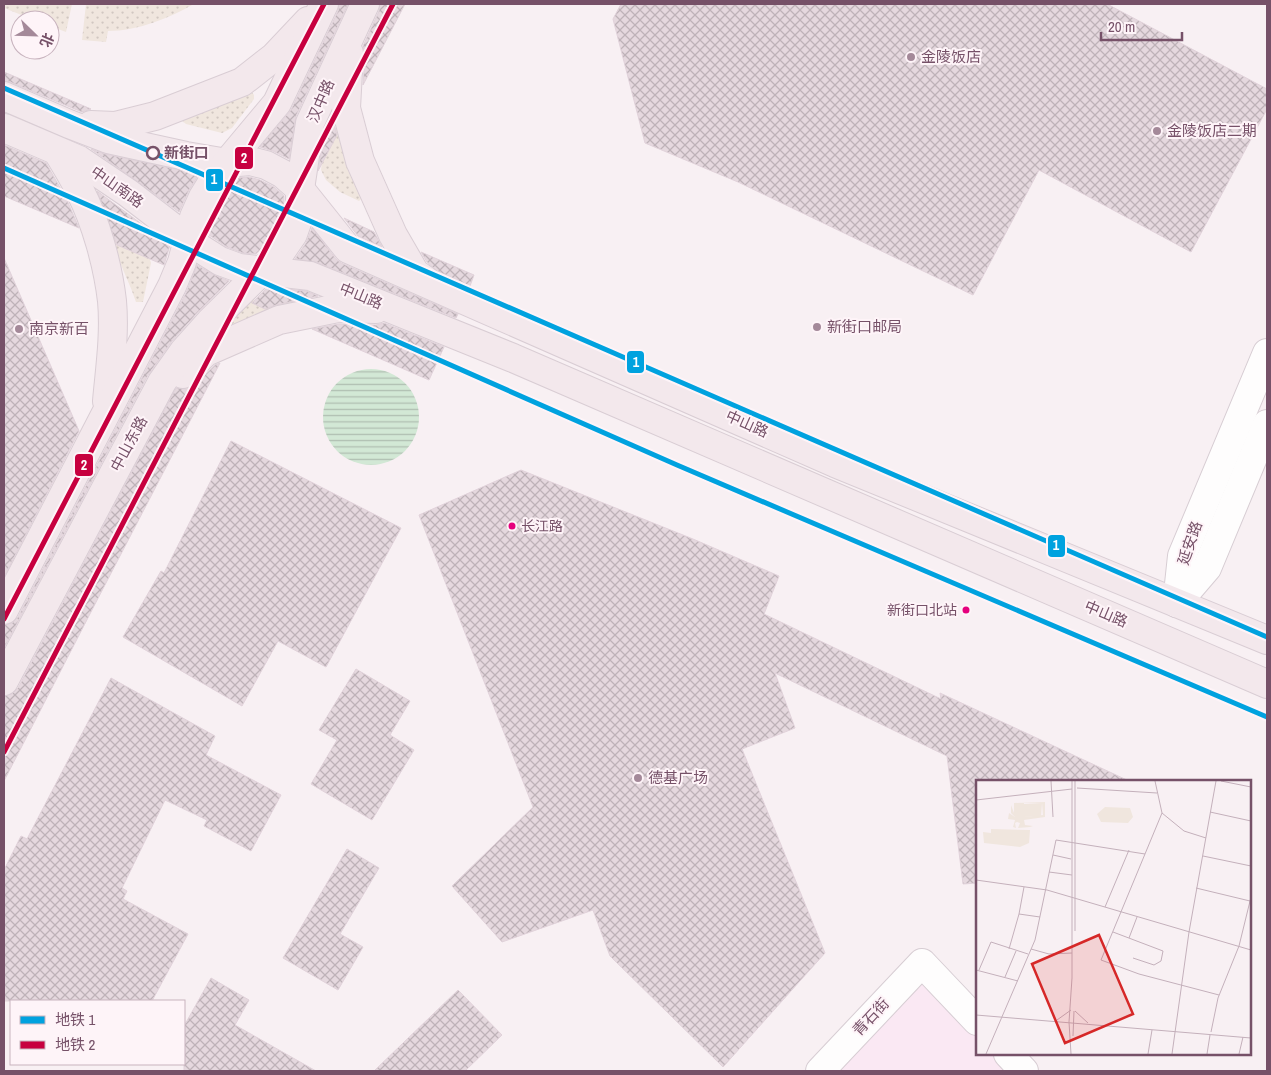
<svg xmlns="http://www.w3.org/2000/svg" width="1271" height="1075" font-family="'Archivo Narrow','Noto Sans SC',sans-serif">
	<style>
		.commercial { fill: #fae8f3 }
		.grass { fill: url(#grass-dots) }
		.water { fill: url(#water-rules) }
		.building { fill: url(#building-cross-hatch); stroke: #e1d2da }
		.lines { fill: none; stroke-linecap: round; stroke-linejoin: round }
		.minor-casing { stroke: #d7cdd3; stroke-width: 30 }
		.major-casing { stroke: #d9cdd4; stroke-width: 30 }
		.minor { stroke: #fefdfd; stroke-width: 28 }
		.major { stroke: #f3e8ec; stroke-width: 28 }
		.metro-1-casing { stroke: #fef4f8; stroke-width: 9 }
		.metro-2-casing { stroke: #fef4f8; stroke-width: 9 }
		.metro-1 { stroke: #00a2df; stroke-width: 5 }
		.metro-2 { stroke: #c7003f; stroke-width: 5 }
		.poi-dot { fill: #a48999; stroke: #fef4f8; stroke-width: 2 }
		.stop-dot { fill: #fef4f8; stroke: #765168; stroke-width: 2.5 }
		.bus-dot { fill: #e5007d; stroke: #fef4f8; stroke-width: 2 }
		.labels { text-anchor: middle; stroke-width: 4; stroke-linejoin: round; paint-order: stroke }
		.bus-label { font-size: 14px; fill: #765168; stroke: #fef4f8; text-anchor: start }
		.poi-label { font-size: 15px; fill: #765168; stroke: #fef4f8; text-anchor: start }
		.street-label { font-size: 15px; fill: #765168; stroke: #fef4f8 }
		.stop-label { font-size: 15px; font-weight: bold; fill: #765168; stroke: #fef4f8; text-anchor: start }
		.inset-road { fill: none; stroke: #c4b0bb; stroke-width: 1 }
		.view { fill: #d62828; fill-opacity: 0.15; stroke: #d62828; stroke-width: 2.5 }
		.inset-edge { fill: none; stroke: #765168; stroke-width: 2.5 }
		.line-badge { stroke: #fef4f8; stroke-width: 2 }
		.badge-label { font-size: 14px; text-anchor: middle; font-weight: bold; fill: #fff }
	</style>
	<defs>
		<pattern id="grass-dots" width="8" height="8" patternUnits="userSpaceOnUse" patternTransform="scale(1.25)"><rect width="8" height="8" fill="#f0e6de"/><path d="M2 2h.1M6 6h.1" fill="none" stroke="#d1c7c1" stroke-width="1.8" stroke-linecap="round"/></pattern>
		<pattern id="water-rules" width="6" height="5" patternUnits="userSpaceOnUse" patternTransform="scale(1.25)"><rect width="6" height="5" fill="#d2e8d5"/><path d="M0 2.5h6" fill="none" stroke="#afbeb1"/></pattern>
		<pattern id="building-cross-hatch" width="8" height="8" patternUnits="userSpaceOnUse" patternTransform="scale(1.25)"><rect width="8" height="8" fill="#e5d8de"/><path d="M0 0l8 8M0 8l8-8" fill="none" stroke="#beb2b8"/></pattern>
	</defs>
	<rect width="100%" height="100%" fill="#f8f0f3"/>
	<path class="commercial" d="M922,963L977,1021V1054H1008L1024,1071H820Z"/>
	<g class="grass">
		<path d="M4,4H72L66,32L50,26V20H34L4,8Z"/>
		<path d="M86,4H194C169,18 138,31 108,31L106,42L82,40Z"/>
		<path d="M250,90L254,95V99L232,128L222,133L186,124L181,120Z"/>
		<path d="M332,127L337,128L364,196L359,201L340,192L326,180L321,170L323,153Z"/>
		<path d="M110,231L116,232L148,253L151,263L143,302H136C128,278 115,256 110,231Z"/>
		<path d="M267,296L290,300L296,307L224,336L230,321L243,303Z"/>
	</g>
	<circle class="water" cx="371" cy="417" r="48"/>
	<g class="building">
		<path d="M339,4H348L296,116L289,159L273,151L260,147L291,110L338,11Z"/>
		<path d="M380,4H405L363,85L365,54L363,46L379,11Z"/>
		<path d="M621,4H1107L1267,89V109L1191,252L1039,170L973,295L738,182L645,143L613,19Z"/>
		<path d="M4,72L91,109L82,112L10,82L4,81Z"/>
		<path d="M331,114L337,135L318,171L325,128Z"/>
		<path d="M4,145L46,163L66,198L79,228L4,196Z"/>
		<path d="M91,149L105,154L199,174L189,190L179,212L137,181Z"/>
		<path d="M249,177L260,180L274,187L284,196V211L279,227L268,243L256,254L243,253L227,247L206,233L217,204L229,185L235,178Z"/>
		<path d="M97,191L170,245L164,265L117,245Z"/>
		<path d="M344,218L374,232L382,247L358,236Z"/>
		<path d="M312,228L336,259L341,263L458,314L456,318L316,262L295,259L306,243Z"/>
		<path d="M421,252L474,275L470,286L437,271L427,262Z"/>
		<path d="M4,258L79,431L4,577Z"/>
		<path d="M197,265L212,274L229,281L198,312L172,341L148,375L4,648V625L12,623L18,617L186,293Z"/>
		<path d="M268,287L306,291L318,296L276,305L265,309L252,303Z"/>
		<path d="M384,323L444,347L429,380L312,329L339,324L376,325Z"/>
		<path d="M220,363L93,608L4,781V696L12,694L18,688L175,390L177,388L187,389L193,386L215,365Z"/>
		<path d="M231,441L401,528L326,667L278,641L242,706L123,637L161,571L164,573Z"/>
		<path d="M521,470L693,539L779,576L764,614L941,699L940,693L1129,781H977V883L963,884L947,756L775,673L795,728L742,749L825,953L723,1067L610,956L593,910L502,942L452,886L533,807L419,515Z"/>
		<path d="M356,669L410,701L390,735L414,750L372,820L311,784L337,740L319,730Z"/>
		<path d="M111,678L215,736L206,755L281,795L251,851L204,826L207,820L165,800L122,888L127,891L123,899L188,934L152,1001H4V870L21,836L27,839Z"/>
		<path d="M347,849L379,868L340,934L363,947L338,990L283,958Z"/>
		<path d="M211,978L249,1000L235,1025L316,1071H184V1026Z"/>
		<path d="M458,990L502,1035L465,1071H374Z"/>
	</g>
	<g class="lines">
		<g class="minor-casing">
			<g id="minor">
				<path d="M1177,603L1182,556L1267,353"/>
				<path d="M1177,603L1207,568L1267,424"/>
				<path d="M1008,1054L1024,1071"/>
				<path d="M820,1071L922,963L977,1021"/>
			</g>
		</g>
		<g class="major-casing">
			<g id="major">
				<path d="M349,53L346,108L360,161L393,235L415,273L425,280"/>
				<path d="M4,96L69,124L108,139L186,156L227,163L250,161L266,165L283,174L300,189L348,249L835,463L1267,640"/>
				<path d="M91,125L115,126L155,116L242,82L274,57L308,21"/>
				<path d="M4,128L79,160L128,193L201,249L220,261L239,268L310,276L513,358L1267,684"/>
				<path d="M57,151C65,164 73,177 80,191C96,222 108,266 112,301C115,334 110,368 107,401"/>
				<path d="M183,374L206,352L279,320L338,308L376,309"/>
				<path d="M4,610L172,286L182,262L194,217L203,197L216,176L277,103L324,4"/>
				<path d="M4,681L162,382L184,351L210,322L280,253L293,234L300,214V189L310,123L365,4"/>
			</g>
		</g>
		<use href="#minor" class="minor"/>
		<use href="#major" class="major"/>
		<g class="metro-1-casing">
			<g id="metro-1">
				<path d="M4,88L1267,637"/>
				<path d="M4,168L677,465L1267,717"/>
			</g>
		</g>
		<g class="metro-2-casing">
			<g id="metro-2">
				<path d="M4,619L324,4"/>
				<path d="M4,752L393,4"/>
			</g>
		</g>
		<use href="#metro-1" class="metro-1"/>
		<use href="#metro-2" class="metro-2"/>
	</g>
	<g class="poi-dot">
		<circle cx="911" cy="57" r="5"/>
		<circle cx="1157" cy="131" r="5"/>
		<circle cx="817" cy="327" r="5"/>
		<circle cx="19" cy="329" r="5"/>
		<circle cx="638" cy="778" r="5"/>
	</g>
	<circle class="stop-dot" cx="153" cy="153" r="6"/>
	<g class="bus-dot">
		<circle cx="512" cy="526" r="4.5"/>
		<circle cx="966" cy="610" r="4.5"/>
	</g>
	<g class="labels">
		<g class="bus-label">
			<text x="521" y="531">长江路</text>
			<text x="957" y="615" text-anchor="end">新街口北站</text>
		</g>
		<g class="poi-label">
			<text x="921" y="62">金陵饭店</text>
			<text x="1167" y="136">金陵饭店二期</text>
			<text x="827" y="332">新街口邮局</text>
			<text x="29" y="334">南京新百</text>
			<text x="648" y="783">德基广场</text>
		</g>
		<g class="street-label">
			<text transform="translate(321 101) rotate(-67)" y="5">汉中路</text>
			<text transform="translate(117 187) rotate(35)" y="5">中山南路</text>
			<text transform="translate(361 296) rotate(22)" y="5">中山路</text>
			<text transform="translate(747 424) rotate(24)" y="5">中山路</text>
			<text transform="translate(129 444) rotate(-62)" y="5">中山东路</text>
			<text transform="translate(1190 543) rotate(-71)" y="5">延安路</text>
			<text transform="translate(1106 614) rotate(23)" y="5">中山路</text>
			<text transform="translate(871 1017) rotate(-47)" y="5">青石街</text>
		</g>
		<g class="stop-label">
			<text x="164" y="158">新街口</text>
		</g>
	</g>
	<g transform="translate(976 780)">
		<rect width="275" height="275" fill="#f8f0f3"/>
		<path d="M69,22V37L48,40L49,45L57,46L54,47L42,48L44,43L41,42L39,43L40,48L37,47L39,40L32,39L33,33L39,37L35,33V25L38,33V23ZM48,23H66L67,35L48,37Z" fill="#f0e6de" fill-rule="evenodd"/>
		<path d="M66,23L65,36L48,37V24ZM129,27L154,28L157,37L152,43L125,42L121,34ZM15,49L54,50L53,63L44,67L8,63L7,52L15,53Z" fill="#f0e6de"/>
		<path class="inset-road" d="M75,1L77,37M179,1L186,33L208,51L230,58M245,1L275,7M101,8L181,13M0,20L96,9M234,32L275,41M186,33L125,180L163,194L243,215M77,75L95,79M227,76L275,86M73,92L96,95M0,100L71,110L275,170M48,107L43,134L64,137M220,108L274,121M129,127L153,70M99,151V1M137,152L187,171L185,181L178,185L157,178M153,158L161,137M33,169L43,134M55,169L73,174L96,173M0,190L42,201M3,190L15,162L52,174M29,197L40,171M99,231L112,243M0,235L275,258M81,240L95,230M235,252L242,218L263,166L275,117M97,256L98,231M10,274L59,160L80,60L169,74M95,274L93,242L96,198V1M172,274L176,250M196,274L213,152L240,1M231,274L234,255M263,274L267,257"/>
		<path class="view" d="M123,155L157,234L89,263L56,184Z"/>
		<rect width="275" height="275" class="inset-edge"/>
	</g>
	<g class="line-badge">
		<rect x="234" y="146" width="20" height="24" rx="5" fill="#c7003f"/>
		<rect x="205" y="168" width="19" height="24" rx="5" fill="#00a2df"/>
		<rect x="626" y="350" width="19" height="24" rx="5" fill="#00a2df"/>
		<rect x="74" y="453" width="20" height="24" rx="5" fill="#c7003f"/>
		<rect x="1047" y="534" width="19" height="24" rx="5" fill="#00a2df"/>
	</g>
	<g class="badge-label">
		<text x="244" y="163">2</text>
		<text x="214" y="184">1</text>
		<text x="636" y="367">1</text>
		<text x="84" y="470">2</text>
		<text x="1056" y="550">1</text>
	</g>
	<rect width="1271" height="1075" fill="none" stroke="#765168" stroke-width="10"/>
	<rect x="10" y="1000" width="175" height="65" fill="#fef4f8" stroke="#c8b3be"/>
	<rect x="20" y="1016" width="25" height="8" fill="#00a2df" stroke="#c8b3be"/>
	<text x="55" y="1025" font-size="15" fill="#765168">地铁 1</text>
	<rect x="20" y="1041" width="25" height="8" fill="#c7003f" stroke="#c8b3be"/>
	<text x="55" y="1050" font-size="15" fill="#765168">地铁 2</text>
	<g transform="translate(35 35) rotate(113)"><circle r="24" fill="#fef4f8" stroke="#c8b3be"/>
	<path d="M0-4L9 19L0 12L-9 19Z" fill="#a48999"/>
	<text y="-8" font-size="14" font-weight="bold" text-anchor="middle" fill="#765168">北</text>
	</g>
	<path d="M1101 32v8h81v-8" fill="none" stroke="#765168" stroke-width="2.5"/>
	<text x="1108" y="32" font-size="15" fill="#765168" stroke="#fef4f8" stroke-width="4" paint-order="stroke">20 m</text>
</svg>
